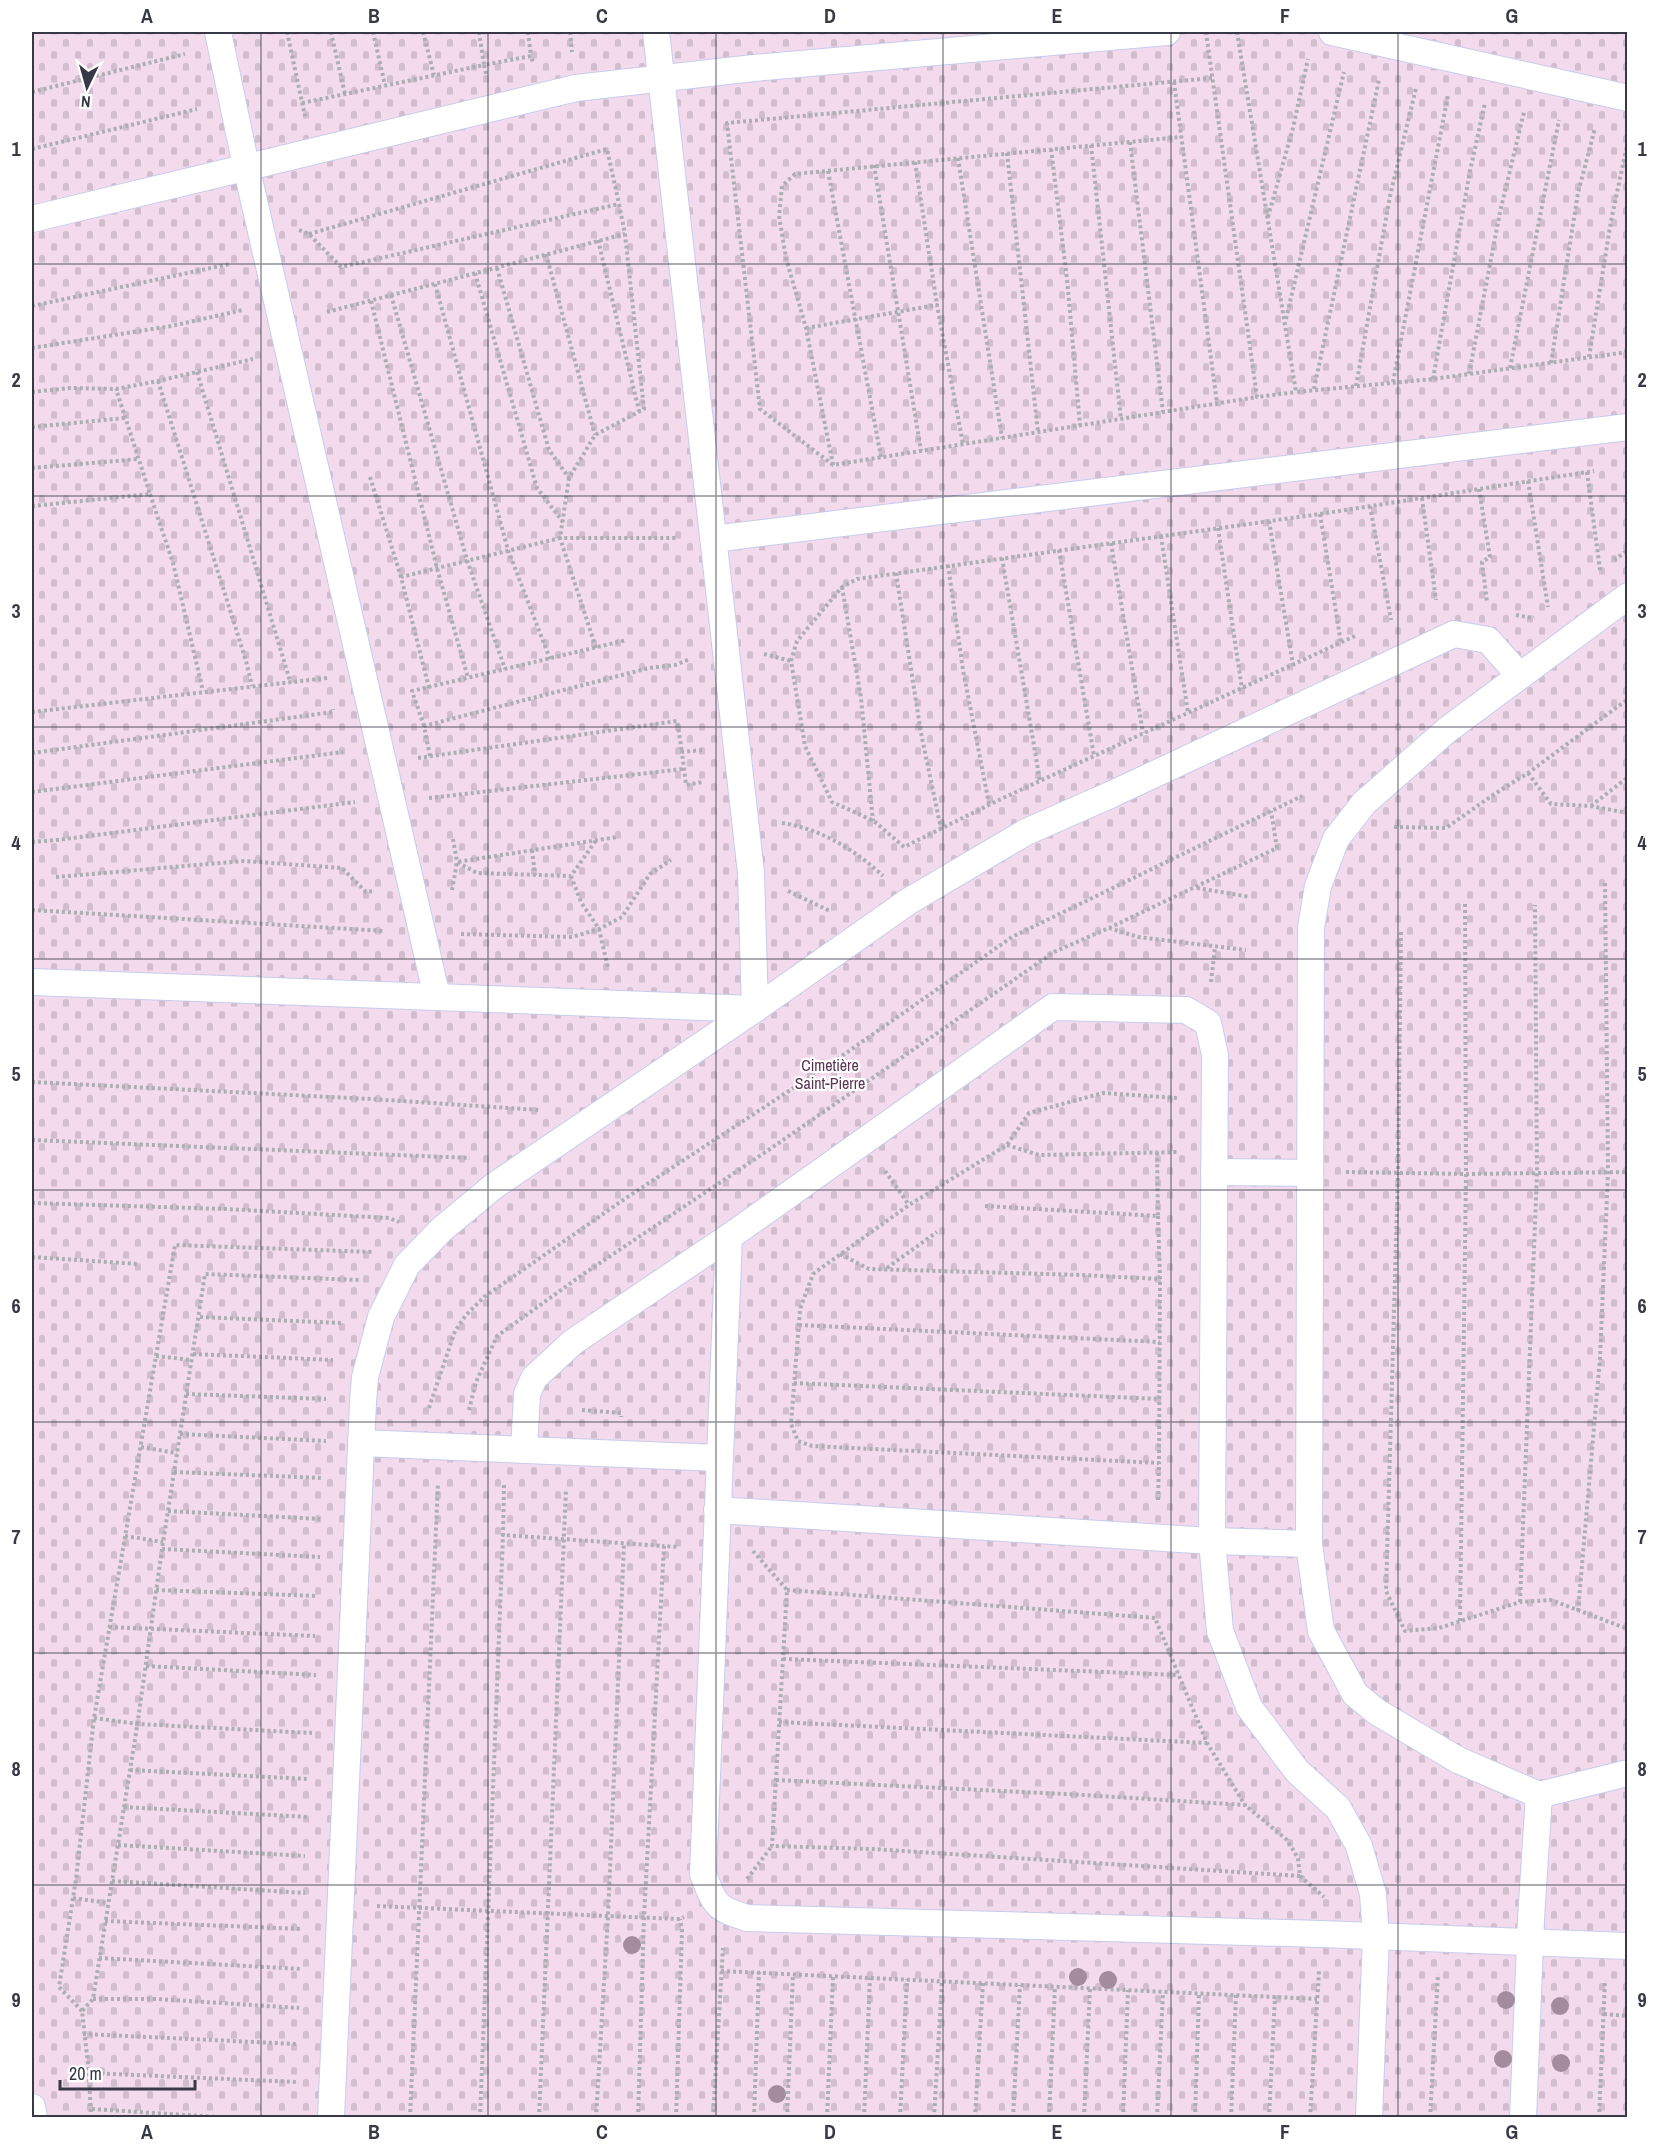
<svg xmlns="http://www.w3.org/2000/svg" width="1659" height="2149" font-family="'Archivo Narrow',sans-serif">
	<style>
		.cemetery { fill: url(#cemetery-stones) }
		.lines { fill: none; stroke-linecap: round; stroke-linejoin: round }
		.lane-casing { stroke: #c7cced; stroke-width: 28 }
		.path { stroke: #adaeb3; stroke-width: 4; stroke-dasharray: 3 3; stroke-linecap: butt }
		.lane { stroke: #fff; stroke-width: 26 }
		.tree { fill: #a28c9e }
		.grid { fill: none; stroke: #373946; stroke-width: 1.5; stroke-opacity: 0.55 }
		.labels { text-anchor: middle; stroke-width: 4.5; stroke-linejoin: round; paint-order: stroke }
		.park-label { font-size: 16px; fill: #5b3353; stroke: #fff }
		.neatline { fill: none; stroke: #373946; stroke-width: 2 }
		.grid-label { font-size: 20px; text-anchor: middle; font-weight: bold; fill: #373946 }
	</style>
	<defs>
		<pattern id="cemetery-stones" width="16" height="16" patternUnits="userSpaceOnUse" patternTransform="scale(1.5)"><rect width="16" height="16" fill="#f3dbed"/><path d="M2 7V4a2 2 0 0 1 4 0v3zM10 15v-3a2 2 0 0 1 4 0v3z" fill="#d1bdcd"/></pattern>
	</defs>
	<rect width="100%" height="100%" fill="#f9f9f9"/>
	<rect class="cemetery" x="32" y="32" width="1595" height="2085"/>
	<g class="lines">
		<g class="lane-casing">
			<g id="lane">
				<path d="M218,32L246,166L437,997"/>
				<path d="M656,32L751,873L755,1009"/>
				<path d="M1332,32L1628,98"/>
				<path d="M32,219L576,88L754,68L1167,32"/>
				<path d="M713,539L1628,427"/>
				<path d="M1628,596L1447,730L1364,803L1336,839L1318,886L1311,928L1309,1544L1321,1631L1355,1694L1377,1712L1458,1760L1539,1795L1628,1773"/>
				<path d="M32,982L755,1009L494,1186L442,1229L407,1265L381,1317L365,1377L363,1402L331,2118"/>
				<path d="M755,1009L909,901L1026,832L1110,795L1454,634L1488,640L1519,675"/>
				<path d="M1214,1172L1310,1173"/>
				<path d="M361,1443L719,1458"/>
				<path d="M524,1450L527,1394L534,1378L573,1342L729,1237"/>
				<path d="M717,1510L1212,1541L1309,1544"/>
				<path d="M32,2107L34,2118"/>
				<path d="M1369,2118L1376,1936L1373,1894L1359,1846L1338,1808L1297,1771L1249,1707L1220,1631L1212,1541L1215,1055L1208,1023L1186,1010L1053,1007L729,1237L703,1874C715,1905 715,1908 747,1918L1321,1934L1628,1946"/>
				<path d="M1523,2118L1531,1919L1539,1795"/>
			</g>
		</g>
		<g class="path">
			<path d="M287,32L305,116"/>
			<path d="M331,32L345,94"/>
			<path d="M373,32L385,85"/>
			<path d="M423,32L434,75"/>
			<path d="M479,32L484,65L531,56L533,63"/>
			<path d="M528,32L531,56"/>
			<path d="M570,32L572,52"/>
			<path d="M1206,32L1257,397L1296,392"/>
			<path d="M1237,32L1296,392L1433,379L1628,352"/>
			<path d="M1212,78L727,123L760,409L833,465L1257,397"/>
			<path d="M1174,82L1217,403"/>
			<path d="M32,92L185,54"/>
			<path d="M302,103L484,65L486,74"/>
			<path d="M1130,142L1163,412"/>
			<path d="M1091,145L1121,419"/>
			<path d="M32,149L197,109"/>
			<path d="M1051,149L1067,279L1080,425"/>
			<path d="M1007,153L1038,432"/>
			<path d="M958,158L1002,438"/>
			<path d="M915,162L937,305"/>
			<path d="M874,165L921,451"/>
			<path d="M828,171L881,457"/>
			<path d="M1268,217L1293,128L1308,59"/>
			<path d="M299,230L309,234L341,267L619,204L625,234L644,409L595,435L569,478L560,538L401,577L429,688"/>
			<path d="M309,234L607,149L619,204"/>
			<path d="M598,240L639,411"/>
			<path d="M546,254L595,435"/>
			<path d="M497,268L549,450L569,478"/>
			<path d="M475,273L537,488L563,522"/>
			<path d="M435,284L508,550L550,659"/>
			<path d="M391,295L467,560L505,669"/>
			<path d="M371,301L437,568L468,678"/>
			<path d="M32,306L230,264"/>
			<path d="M327,312L625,234"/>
			<path d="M1286,319L1344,72"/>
			<path d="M806,328L937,305L963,444"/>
			<path d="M32,348L171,326L243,310"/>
			<path d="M1626,352L1628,341"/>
			<path d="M1589,357L1611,221L1628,141"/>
			<path d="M1551,363L1578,193L1595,128"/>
			<path d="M1510,368L1559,120"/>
			<path d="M197,372L290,681"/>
			<path d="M1469,374L1500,212L1524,112"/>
			<path d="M1433,379L1470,171L1485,103"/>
			<path d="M158,381L246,661L252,686"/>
			<path d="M1393,382L1448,95"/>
			<path d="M1356,386L1390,196L1416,88"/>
			<path d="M1314,389L1379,80"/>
			<path d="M32,392L70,388L116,389L158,381L253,359"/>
			<path d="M32,427L125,418"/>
			<path d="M833,465L806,328L786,258L779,216L782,186L795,174L1181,137"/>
			<path d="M32,468L138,459"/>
			<path d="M1587,472L1600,570"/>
			<path d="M370,477L401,577"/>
			<path d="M1528,481L1548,607"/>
			<path d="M1479,489L1490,557L1482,562L1487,602"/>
			<path d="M150,494L173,563L203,691"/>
			<path d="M1422,498L1436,600"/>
			<path d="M32,506L150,494L116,389"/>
			<path d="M1370,506L1391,620"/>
			<path d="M1320,514L1341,643"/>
			<path d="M1269,521L1293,665"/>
			<path d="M1218,528L1242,689"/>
			<path d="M1161,536L1188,713"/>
			<path d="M1111,543L1143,733"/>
			<path d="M1059,550L1094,756"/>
			<path d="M1002,558L1040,781"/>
			<path d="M1614,560L1628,550"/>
			<path d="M948,565L963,670L989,804"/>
			<path d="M896,573L921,733L941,829"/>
			<path d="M842,587L861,698L873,821"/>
			<path d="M1516,615L1532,618L1534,617"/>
			<path d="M1355,636L1005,797L904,847L874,821L832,802L805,746L791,661L797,641L842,587L857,579L1320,514L1594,471"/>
			<path d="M596,648L560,538H678"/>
			<path d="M764,654L791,661"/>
			<path d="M32,712L327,678"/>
			<path d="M424,726L412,691L627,640"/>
			<path d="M702,750L682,752L686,785L703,782"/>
			<path d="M32,753L333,712V709"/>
			<path d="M430,756L424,726L649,668L675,665L690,659"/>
			<path d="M418,758L677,721L682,752"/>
			<path d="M1528,773L1551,804L1590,806L1628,813"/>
			<path d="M32,792L343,752"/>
			<path d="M429,798L683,769"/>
			<path d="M1591,806L1628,777"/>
			<path d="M782,823C821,829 854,849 883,876"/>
			<path d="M1394,827L1446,828L1493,795L1528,773L1628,699"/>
			<path d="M453,839L457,862L477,873L571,876L597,839"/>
			<path d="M32,842L57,840L355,802"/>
			<path d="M532,850L535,875"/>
			<path d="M571,876L581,902L599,929L608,968"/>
			<path d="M56,877L244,861L342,868L366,892L374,891"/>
			<path d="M1197,888L1250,897"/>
			<path d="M452,890L457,862L617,837"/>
			<path d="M788,891L830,911"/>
			<path d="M32,910L384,931"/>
			<path d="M1109,928L1138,937L1246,950"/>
			<path d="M1401,932L1398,1172L1386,1591L1405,1631L1439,1628L1520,1602L1551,1600L1628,1629"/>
			<path d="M461,934L572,937L599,929L622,917L650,874L671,860"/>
			<path d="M1211,982L1215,947"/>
			<path d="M32,1082L371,1099L539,1110"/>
			<path d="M32,1140L470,1158"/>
			<path d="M1007,1145L1039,1155L1179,1152"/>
			<path d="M885,1171L909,1205"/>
			<path d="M1346,1172L1466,1174L1628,1172"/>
			<path d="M32,1203L226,1209L389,1218L399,1222"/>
			<path d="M985,1206L1158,1216L1157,1151"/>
			<path d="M1158,1216L1160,1279L1159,1463"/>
			<path d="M840,1254L869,1269L1081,1275L1160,1279"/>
			<path d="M32,1257L138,1264"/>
			<path d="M887,1268L937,1232"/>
			<path d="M200,1317L342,1323"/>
			<path d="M799,1325L1160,1342"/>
			<path d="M193,1354L333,1360"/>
			<path d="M156,1356L191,1360"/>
			<path d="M794,1383L1160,1399"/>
			<path d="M186,1394L326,1399"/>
			<path d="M429,1408L455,1331L466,1315L484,1297L626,1198L836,1060L1012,937L1302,796"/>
			<path d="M469,1410L476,1382L497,1336L582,1275L770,1149L1054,952L1109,928L1277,848L1271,811"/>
			<path d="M582,1410L621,1413V1417"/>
			<path d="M180,1434L326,1441"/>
			<path d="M141,1447L177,1453"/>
			<path d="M174,1472L323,1478"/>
			<path d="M504,1485L503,1535L664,1546"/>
			<path d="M1158,1500L1159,1463L812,1446L798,1441L791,1424L800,1309L813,1274L909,1205L1007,1145L1029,1113L1103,1093L1177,1098"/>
			<path d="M168,1511L320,1519"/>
			<path d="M125,1536L163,1542"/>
			<path d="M162,1549L320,1557"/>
			<path d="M753,1551L787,1590L772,1846L872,1849L1300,1876L1298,1858L1287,1840L1245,1805"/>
			<path d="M156,1590L318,1596"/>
			<path d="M1520,1602L1537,1173L1535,905"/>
			<path d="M1578,1611L1600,1358L1608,1172L1605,881"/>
			<path d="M1460,1621L1466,1174L1465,902"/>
			<path d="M109,1627L315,1636"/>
			<path d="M783,1659L1179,1675"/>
			<path d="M146,1666L316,1675"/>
			<path d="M94,1718L138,1724L312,1733"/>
			<path d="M779,1722L1207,1743"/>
			<path d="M130,1770L309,1779"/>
			<path d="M776,1780L1084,1795L1245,1805L1207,1743L1155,1618L787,1590"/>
			<path d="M124,1807L309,1817"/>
			<path d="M118,1845L305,1856"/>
			<path d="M1300,1876L1324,1897"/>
			<path d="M747,1879L772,1846"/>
			<path d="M112,1881L305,1893"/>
			<path d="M73,1898L108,1903"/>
			<path d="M377,1906L653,1918L680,1919L684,1917"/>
			<path d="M105,1921L302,1929"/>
			<path d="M99,1958L302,1969"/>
			<path d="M721,1971L1317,1999"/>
			<path d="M93,1999H157L299,2008"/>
			<path d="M82,2011L59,1987L76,1879L94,1718L175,1245L373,1252"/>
			<path d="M1604,2014L1628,2016"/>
			<path d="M83,2034L297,2044"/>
			<path d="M89,2073L296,2082"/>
			<path d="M92,2109L233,2118"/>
			<path d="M91,2118L89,2073L82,2011L93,1999L137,1727L162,1549L205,1274L359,1280"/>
			<path d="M410,2118L438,1483"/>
			<path d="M480,2118L503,1535"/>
			<path d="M539,2118L566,1489"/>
			<path d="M596,2118L608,1916L624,1543"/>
			<path d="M638,2118L644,1917L664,1546L679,1547"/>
			<path d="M676,2118L682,1930L680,1919"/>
			<path d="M713,2118L723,1948"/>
			<path d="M754,2118L759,1972"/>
			<path d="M787,2118L793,1974"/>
			<path d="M827,2118L833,1976"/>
			<path d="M864,2118L870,1978"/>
			<path d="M900,2118L907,1979"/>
			<path d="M934,2118L942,1981"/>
			<path d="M975,2118L983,1983"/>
			<path d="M1013,2118L1020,1985"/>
			<path d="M1049,2118L1055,1987"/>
			<path d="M1084,2118L1090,1989"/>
			<path d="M1123,2118L1128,1990"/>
			<path d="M1157,2118L1163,1992"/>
			<path d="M1195,2118L1199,1994"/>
			<path d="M1231,2118L1236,1995"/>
			<path d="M1269,2118L1275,1997"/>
			<path d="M1310,2118L1319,1971"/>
			<path d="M1430,2118L1438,1974"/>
			<path d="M1599,2118L1605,1980"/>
		</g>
		<use href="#lane" class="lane"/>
	</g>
	<g class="tree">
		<circle cx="632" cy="1945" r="9"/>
		<circle cx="1078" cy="1977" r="9"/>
		<circle cx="1108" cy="1980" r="9"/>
		<circle cx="1506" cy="2000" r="9"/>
		<circle cx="1560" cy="2006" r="9"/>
		<circle cx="1503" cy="2059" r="9"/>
		<circle cx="1561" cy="2063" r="9"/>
		<circle cx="777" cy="2094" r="9"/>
	</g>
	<path class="grid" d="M261,32V2118M488,32V2118M716,32V2118M943,32V2118M1171,32V2118M1398,32V2118M32,264H1628M32,496H1628M32,727H1628M32,959H1628M32,1190H1628M32,1422H1628M32,1653H1628M32,1885H1628"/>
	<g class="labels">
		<g class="park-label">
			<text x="830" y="1071">Cimetière<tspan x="830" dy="18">Saint-Pierre</tspan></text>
		</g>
	</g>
	<rect width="1659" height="2149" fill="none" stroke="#ffffff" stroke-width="66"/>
	<g transform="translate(87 87) rotate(185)" stroke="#ffffff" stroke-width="4.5" paint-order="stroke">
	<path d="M0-4.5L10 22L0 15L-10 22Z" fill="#373946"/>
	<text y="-9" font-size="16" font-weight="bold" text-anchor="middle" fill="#373946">N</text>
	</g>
	<path d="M60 2080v9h135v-9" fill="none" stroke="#373946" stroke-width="3"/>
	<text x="69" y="2080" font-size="18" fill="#373946" stroke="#ffffff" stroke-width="4.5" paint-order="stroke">20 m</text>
	<rect x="33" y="33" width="1593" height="2083" class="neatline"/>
	<g class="grid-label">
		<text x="147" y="23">A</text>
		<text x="374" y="23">B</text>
		<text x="602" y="23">C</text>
		<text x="830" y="23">D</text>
		<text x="1057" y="23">E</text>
		<text x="1285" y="23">F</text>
		<text x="1512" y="23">G</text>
		<text x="16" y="156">1</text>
		<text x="1642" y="156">1</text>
		<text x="16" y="387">2</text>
		<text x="1642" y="387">2</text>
		<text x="16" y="618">3</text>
		<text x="1642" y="618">3</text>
		<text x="16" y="850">4</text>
		<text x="1642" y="850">4</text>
		<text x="16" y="1081">5</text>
		<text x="1642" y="1081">5</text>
		<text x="16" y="1313">6</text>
		<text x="1642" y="1313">6</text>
		<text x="16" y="1544">7</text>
		<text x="1642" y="1544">7</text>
		<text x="16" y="1776">8</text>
		<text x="1642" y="1776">8</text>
		<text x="16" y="2007">9</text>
		<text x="1642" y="2007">9</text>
		<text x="147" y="2139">A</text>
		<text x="374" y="2139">B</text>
		<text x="602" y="2139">C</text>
		<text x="830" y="2139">D</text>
		<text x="1057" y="2139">E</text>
		<text x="1285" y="2139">F</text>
		<text x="1512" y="2139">G</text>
	</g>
</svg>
